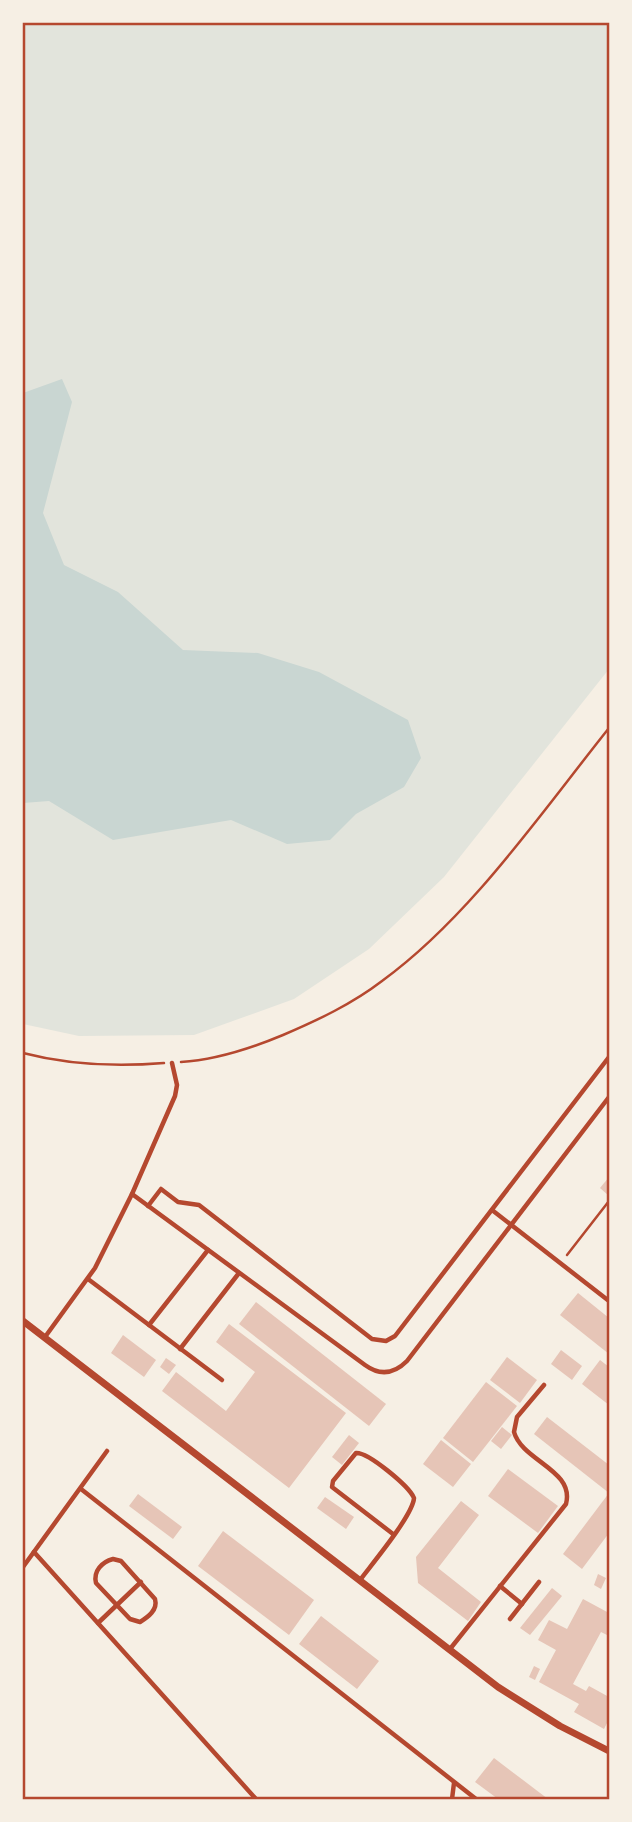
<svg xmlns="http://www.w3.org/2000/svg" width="632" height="1822" font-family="'Public Sans',sans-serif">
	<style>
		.green { fill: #e2e4dc }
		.water { fill: #c9d6d2 }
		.building { fill: #e6c5b7 }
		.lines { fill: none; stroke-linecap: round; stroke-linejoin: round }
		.path { stroke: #b5482f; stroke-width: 2.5 }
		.service { stroke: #b5482f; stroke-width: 4.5 }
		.minor { stroke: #b5482f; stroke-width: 7 }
		.neatline { fill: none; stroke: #b5482f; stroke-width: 2.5 }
	</style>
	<rect width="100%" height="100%" fill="#f6efe4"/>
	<path class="green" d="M23,23H609V669L444,877L369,949L294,999L194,1035L79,1036L23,1024Z"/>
	<path class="water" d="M62,379L72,402L43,513L64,565L118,592L183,650L258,653L319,672L408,720L421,758L404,787L356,814L330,840L287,844L231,820L113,840L49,801L23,803V393Z"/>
	<g class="building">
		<path d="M609,1177V1196L600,1188Z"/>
		<path d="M578,1293L609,1318V1354L560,1315Z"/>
		<path d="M256,1302L386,1404L369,1426L239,1324Z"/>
		<path d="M229,1324L346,1413L289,1488L162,1391L176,1372L226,1411L255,1372L216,1342Z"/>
		<path d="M123,1335L156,1360L144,1377L111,1353Z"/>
		<path d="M561,1350L582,1366L572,1380L551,1364Z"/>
		<path d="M507,1357L537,1380L520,1403L490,1380Z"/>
		<path d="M166,1358L176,1365L169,1374L160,1367Z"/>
		<path d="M600,1360L609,1367V1405L582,1384Z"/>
		<path d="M486,1382L517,1406L473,1462L443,1438Z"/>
		<path d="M547,1417L609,1465V1493L534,1434Z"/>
		<path d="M502,1427L512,1435L501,1449L491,1441Z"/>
		<path d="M349,1435L359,1443L342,1465L332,1457Z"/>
		<path d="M441,1440L471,1464L453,1487L423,1464Z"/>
		<path d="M508,1469L558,1506L538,1533L488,1496Z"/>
		<path d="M609,1493V1533L582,1569L563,1554Z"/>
		<path d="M138,1494L182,1527L173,1539L129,1506Z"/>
		<path d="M325,1497L354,1517L346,1529L317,1508Z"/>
		<path d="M461,1501L479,1515L438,1568L481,1602L468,1621L418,1583L416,1557Z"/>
		<path d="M223,1531L314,1600L289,1635L198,1566Z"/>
		<path d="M598,1574L606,1578L601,1589L594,1585Z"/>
		<path d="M552,1588L562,1596L530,1635L520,1628Z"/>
		<path d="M583,1599L609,1613L607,1622L609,1623V1636L601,1632L573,1684L586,1691L589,1686L609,1697V1719L604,1729L574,1712L579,1704L539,1682L556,1650L538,1640L549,1620L567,1629Z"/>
		<path d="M321,1616L379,1661L357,1689L299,1644Z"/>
		<path d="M534,1666L540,1669L535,1680L529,1677Z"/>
		<path d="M494,1758L548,1799H498L475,1782Z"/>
	</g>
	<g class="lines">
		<g class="path">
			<path d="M23,1053C69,1065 116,1067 164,1063"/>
			<path d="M181,1062C215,1060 252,1048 283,1035C318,1020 352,1004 382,981C470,917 541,813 609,728"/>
			<path d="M567,1255L609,1201"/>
		</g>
		<g class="service">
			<path d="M132,1194L365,1365C380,1376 394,1374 407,1361L609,1097"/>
			<path d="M148,1206L161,1189L178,1202L199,1205L372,1339L386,1341L395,1336L609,1057"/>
			<path d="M492,1210L609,1301"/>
			<path d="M88,1279L222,1380"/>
			<path d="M149,1325L208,1250"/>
			<path d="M45,1337L95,1268L132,1194L175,1096L177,1085L172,1063"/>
			<path d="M180,1349L239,1273"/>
			<path d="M81,1489L476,1799"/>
			<path d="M34,1552L256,1799"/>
			<path d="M113,1559L121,1561L155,1599C158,1610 148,1617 140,1622L130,1619L96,1583C93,1571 102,1562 113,1559Z"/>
			<path d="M23,1567L107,1451"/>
			<path d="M360,1580C372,1564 413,1515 414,1498C409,1486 368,1452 356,1453L333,1481L332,1487L393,1534"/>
			<path d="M500,1586L522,1604"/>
			<path d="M510,1619L539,1582"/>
			<path d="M98,1623L141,1582"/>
			<path d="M450,1649L566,1504C575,1470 522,1461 514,1432L517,1417L544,1385"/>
			<path d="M452,1799L454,1783"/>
		</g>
		<path class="minor" d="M23,1321L498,1687L560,1726L609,1751"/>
	</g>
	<rect width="632" height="1822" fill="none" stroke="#f6efe4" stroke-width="49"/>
	<rect x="24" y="24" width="584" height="1774" class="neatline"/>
</svg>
